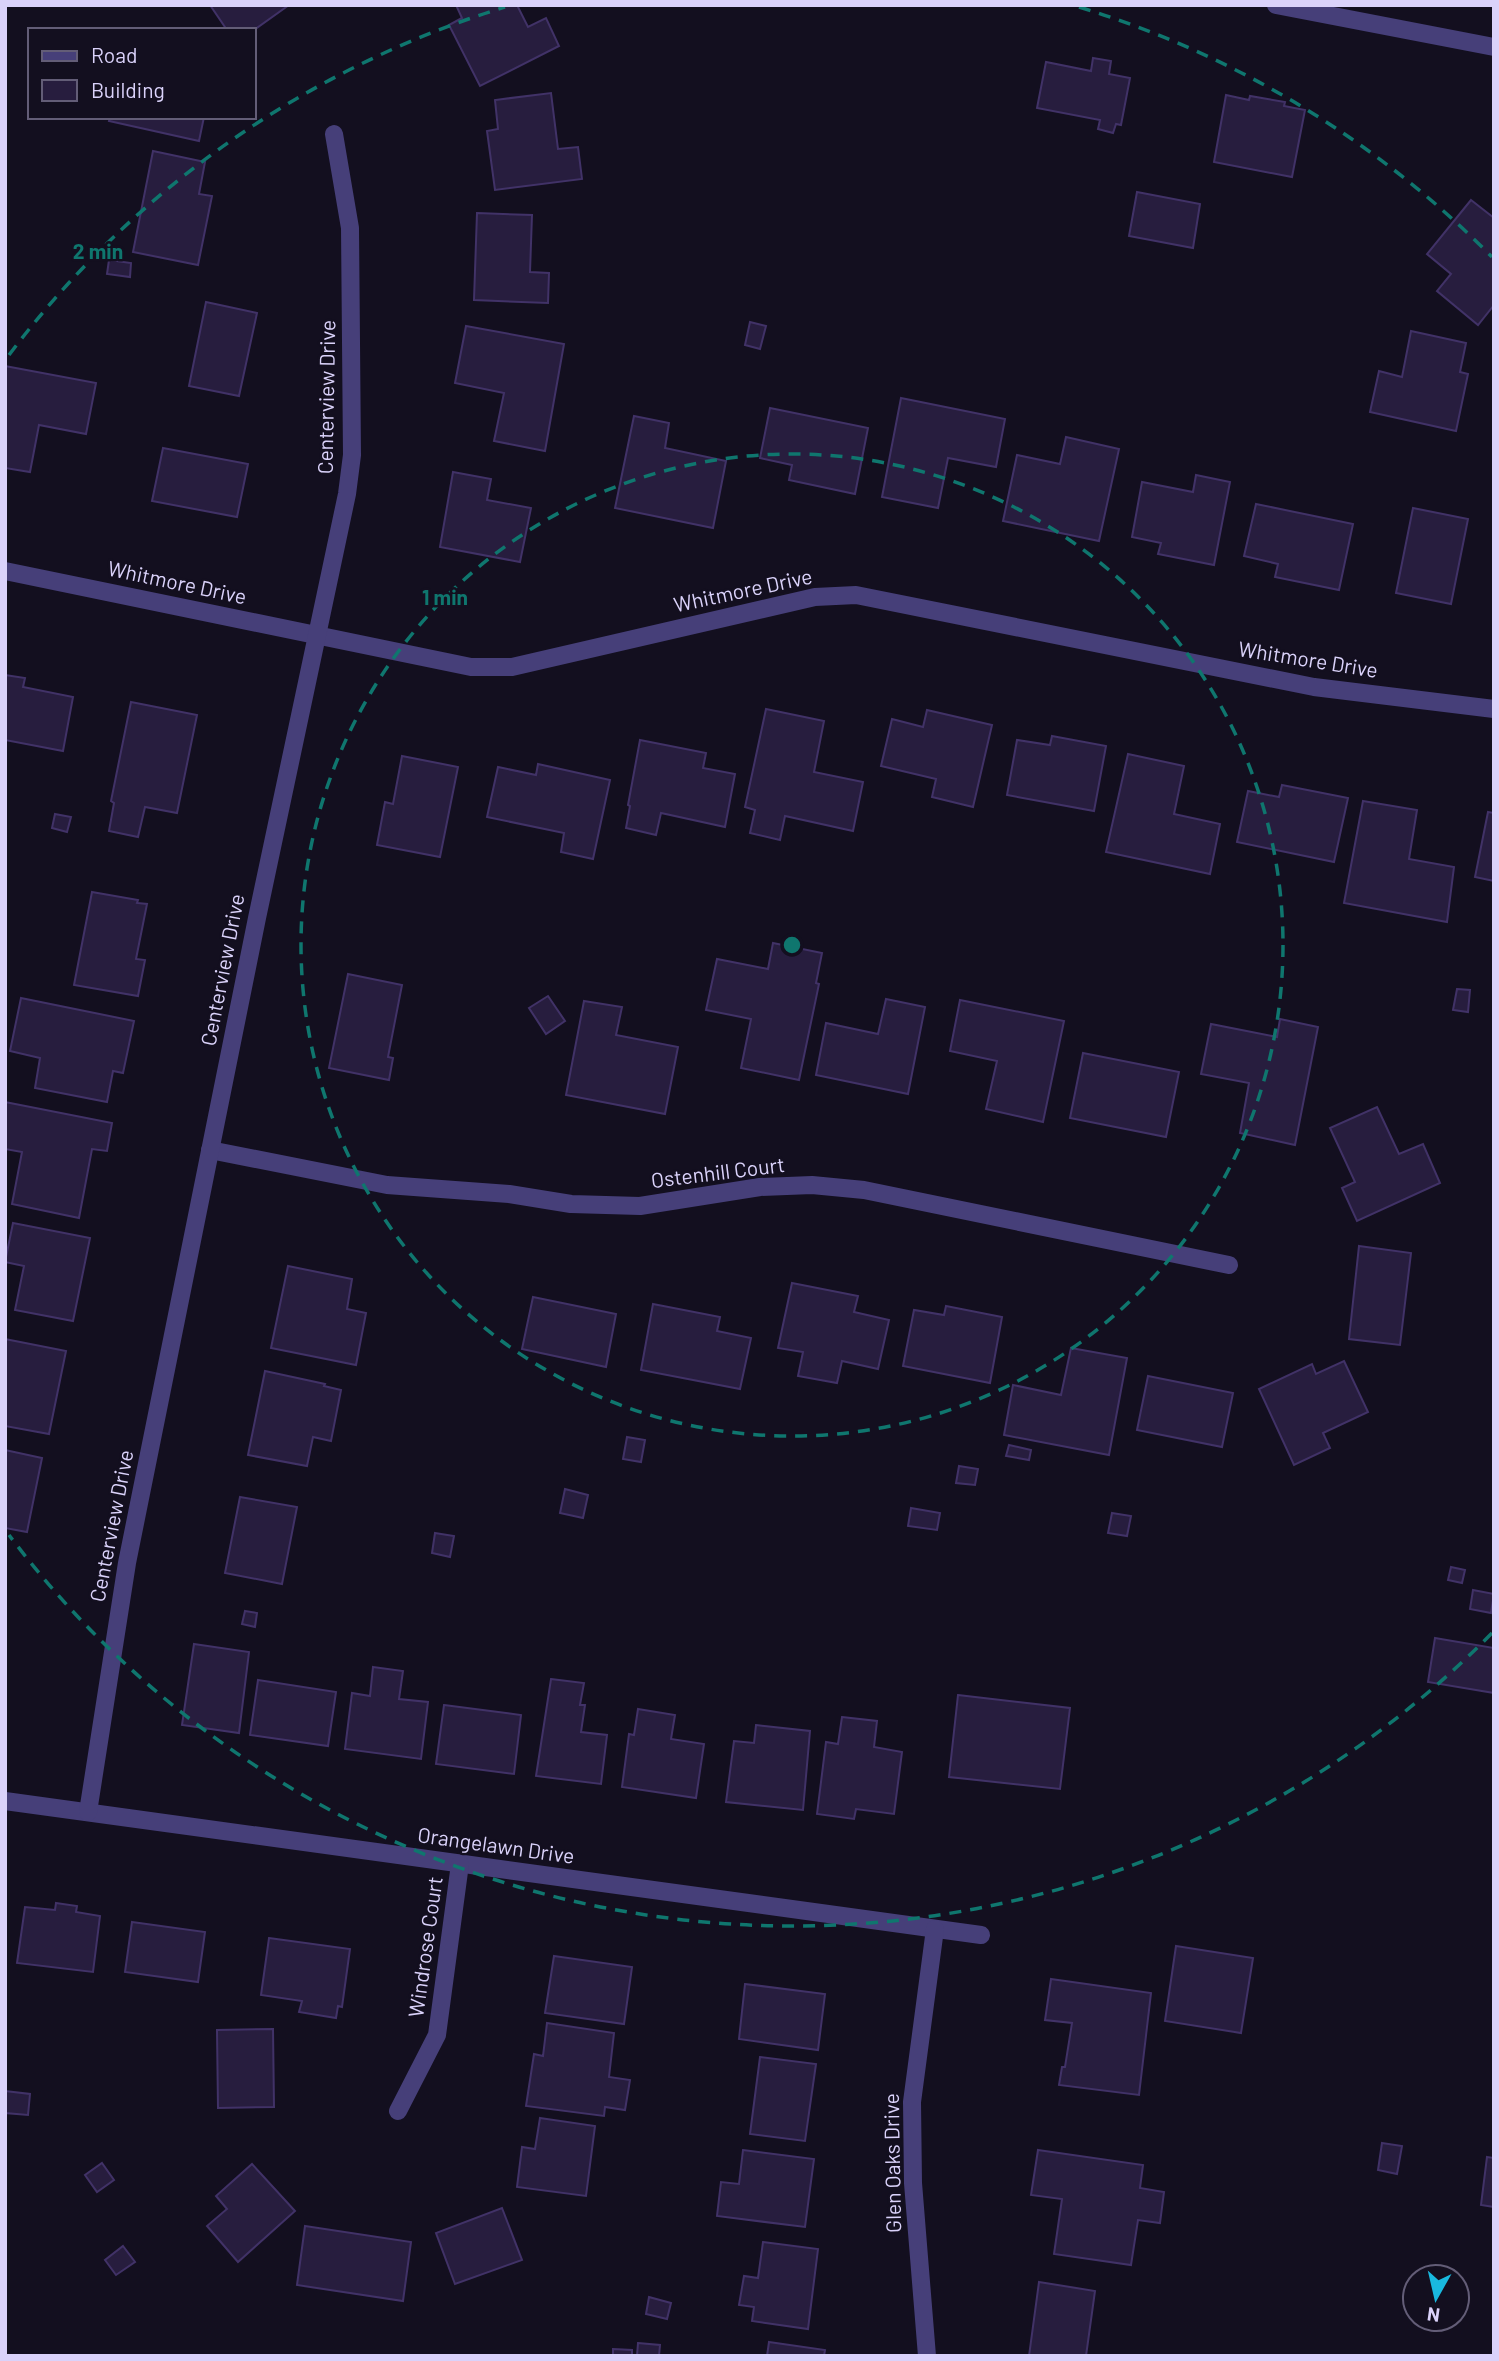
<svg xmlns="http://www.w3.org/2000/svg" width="1499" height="2361" font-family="Barlow,sans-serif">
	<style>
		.building { fill: #271d3e; stroke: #413267; stroke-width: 2 }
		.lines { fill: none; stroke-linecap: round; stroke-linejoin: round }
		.minor { stroke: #463f79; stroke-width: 18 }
		.ring { fill: none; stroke: #0f766e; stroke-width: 3.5; stroke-dasharray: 12 9 }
		.labels { text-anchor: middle; stroke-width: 5; stroke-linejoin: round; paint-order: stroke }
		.street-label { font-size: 21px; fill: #dad2fa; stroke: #130f1f }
		.centre { fill: #0f766e; stroke: #130f1f; stroke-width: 3.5 }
		.ring-label { font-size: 21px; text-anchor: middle; font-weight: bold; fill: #0f766e; stroke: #130f1f; stroke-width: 5; stroke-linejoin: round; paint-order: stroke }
	</style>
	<rect width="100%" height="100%" fill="#130f1f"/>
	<g class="building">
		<path d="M210,5H289L254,30H227Z"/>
		<path d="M456,5H517L528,27L546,18L559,46L480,86L449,25L462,18Z"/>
		<path d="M1093,58L1111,61L1109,74L1130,78L1121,125L1116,124L1113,133L1098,129L1100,120L1037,108L1046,62L1091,71Z"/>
		<path d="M551,93L558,149L578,147L582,179L495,190L487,131L498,129L495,100Z"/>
		<path d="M1226,95L1249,100L1250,96L1285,102L1284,106L1305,110L1292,177L1214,162Z"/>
		<path d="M110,117H204L199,141L109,121Z"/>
		<path d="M153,151L205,162L199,194L212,196L198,265L133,252Z"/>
		<path d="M1137,192L1200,204L1193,248L1129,236Z"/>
		<path d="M1471,200L1494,218V305L1478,325L1437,291L1451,274L1427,254Z"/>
		<path d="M477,213L532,215L530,272L549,273L548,303L474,300Z"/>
		<path d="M109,260L131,263L130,277L107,274Z"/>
		<path d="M206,302L257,313L239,396L189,386Z"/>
		<path d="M750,322L766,326L760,349L745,345Z"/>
		<path d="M466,326L564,344L545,451L494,441L504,393L455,383Z"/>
		<path d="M1411,331L1466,343L1460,372L1468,374L1456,431L1370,412L1379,371L1402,377Z"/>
		<path d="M5,366L96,383L86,434L39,425L30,472L5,468Z"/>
		<path d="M901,398L1005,419L996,467L948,458L938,508L882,497Z"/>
		<path d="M770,408L868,428L855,494L789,480L792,465L760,458Z"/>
		<path d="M634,416L669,423L665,448L726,461L713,528L615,508Z"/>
		<path d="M1066,437L1119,449L1099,541L1003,521L1017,455L1060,464Z"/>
		<path d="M163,448L248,464L237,517L152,501Z"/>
		<path d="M453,472L491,479L487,500L531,508L520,562L440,547Z"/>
		<path d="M1196,475L1230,482L1214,565L1158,554L1161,543L1132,537L1142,482L1193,492Z"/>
		<path d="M1256,504L1353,524L1339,590L1275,577L1278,564L1244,556Z"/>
		<path d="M1413,508L1468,519L1451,604L1396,593Z"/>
		<path d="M5,675L25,678L23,687L73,697L63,751L5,740Z"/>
		<path d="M131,702L197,715L177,813L145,807L138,837L109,831L114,803L111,801Z"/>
		<path d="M766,709L824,721L814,772L863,782L853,831L785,816L780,840L750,833L755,810L745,807Z"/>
		<path d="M927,710L992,725L973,807L932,797L936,779L881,766L892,719L923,727Z"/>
		<path d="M1052,736L1106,746L1094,811L1007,795L1017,740L1050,745Z"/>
		<path d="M640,740L706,753L703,768L735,774L725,827L661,813L656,835L626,828L630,806L628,805Z"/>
		<path d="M1128,754L1184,766L1174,814L1220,824L1210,874L1106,852Z"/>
		<path d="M402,756L458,767L440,857L377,845L385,802L393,804Z"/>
		<path d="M538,764L610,780L593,859L561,852L564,833L487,817L498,767L536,775Z"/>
		<path d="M1282,785L1348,798L1334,862L1237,842L1248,791L1279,797Z"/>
		<path d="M1363,801L1417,810L1409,859L1454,867L1447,922L1344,903Z"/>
		<path d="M1488,812L1494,813V881L1475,877Z"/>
		<path d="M55,814L71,817L67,832L52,828Z"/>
		<path d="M92,892L138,900L137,903L147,904L136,959L145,960L138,996L74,985Z"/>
		<path d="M773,943L822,953L816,983L819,984L799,1080L741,1068L751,1019L706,1010L717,959L768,969Z"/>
		<path d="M348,974L402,985L388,1057L393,1058L389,1080L329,1068Z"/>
		<path d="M1457,989L1470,990L1468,1012L1453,1010Z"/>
		<path d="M548,996L565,1021L546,1034L529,1008Z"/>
		<path d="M21,998L134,1021L123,1073L113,1071L107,1102L35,1088L40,1058L10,1051Z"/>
		<path d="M886,999L925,1007L908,1094L816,1075L826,1023L878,1034Z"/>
		<path d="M960,1000L1064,1021L1043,1122L986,1109L997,1061L950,1051Z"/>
		<path d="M584,1001L622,1007L616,1035L678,1047L665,1114L566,1095Z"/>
		<path d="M1280,1019L1318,1027L1295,1145L1240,1133L1249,1083L1201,1074L1211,1024L1277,1037Z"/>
		<path d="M1083,1053L1179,1072L1166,1137L1070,1118Z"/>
		<path d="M5,1102L112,1123L107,1151L92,1149L79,1218L12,1204L22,1152L5,1149Z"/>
		<path d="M1377,1107L1399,1154L1423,1144L1440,1183L1357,1221L1342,1188L1355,1182L1330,1128Z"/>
		<path d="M13,1223L90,1238L73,1321L15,1310L24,1266L5,1262Z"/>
		<path d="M1359,1246L1411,1253L1400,1345L1349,1339Z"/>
		<path d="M288,1266L352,1279L347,1309L366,1313L356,1365L271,1348Z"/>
		<path d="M792,1283L858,1296L854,1312L889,1320L878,1369L842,1361L837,1383L798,1376L803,1352L778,1348Z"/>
		<path d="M533,1297L616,1314L606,1367L522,1349Z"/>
		<path d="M653,1304L720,1317L717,1331L751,1338L740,1389L641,1370Z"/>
		<path d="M946,1306L1002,1317L990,1383L903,1366L914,1310L944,1315Z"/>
		<path d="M5,1339L66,1351L49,1434L5,1426Z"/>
		<path d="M1071,1348L1127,1358L1109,1455L1004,1435L1013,1385L1061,1395Z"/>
		<path d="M1344,1361L1368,1412L1323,1433L1330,1448L1294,1465L1259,1389L1312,1364L1316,1374Z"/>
		<path d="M265,1371L325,1384L324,1386L341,1390L331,1441L313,1437L307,1466L248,1455Z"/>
		<path d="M1148,1376L1233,1393L1222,1447L1137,1430Z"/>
		<path d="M627,1437L645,1440L641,1462L623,1459Z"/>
		<path d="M1009,1445L1031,1450L1029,1460L1006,1456Z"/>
		<path d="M5,1450L42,1458L27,1532L5,1528Z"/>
		<path d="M959,1466L978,1469L975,1485L956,1483Z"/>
		<path d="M565,1489L588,1495L583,1518L560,1513Z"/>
		<path d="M240,1497L297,1507L282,1584L225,1573Z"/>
		<path d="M911,1508L940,1513L937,1530L908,1526Z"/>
		<path d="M1112,1513L1131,1516L1127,1536L1108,1533Z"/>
		<path d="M435,1533L454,1536L450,1557L432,1553Z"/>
		<path d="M1451,1567L1465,1570L1462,1583L1448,1580Z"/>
		<path d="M1473,1590L1494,1594L1491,1613L1470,1609Z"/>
		<path d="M245,1611L257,1613L255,1627L242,1624Z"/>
		<path d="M1435,1638L1494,1648V1693L1428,1682Z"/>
		<path d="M194,1644L249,1652L239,1733L182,1725Z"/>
		<path d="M373,1667L403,1671L399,1699L428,1702L421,1759L345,1749L352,1693L370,1696Z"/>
		<path d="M551,1679L584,1683L580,1705H585L581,1732L607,1735L601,1784L536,1776Z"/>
		<path d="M258,1680L336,1692L328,1746L250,1735Z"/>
		<path d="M958,1695L1070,1708L1060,1789L949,1777Z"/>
		<path d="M444,1705L521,1715L514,1774L436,1764Z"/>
		<path d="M638,1709L675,1715L671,1739L704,1744L696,1798L622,1787L629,1734L634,1735Z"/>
		<path d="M842,1717L877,1721L874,1747L902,1752L894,1814L856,1809L854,1819L817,1814L826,1742L838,1744Z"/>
		<path d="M756,1725L810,1731L803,1810L726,1802L734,1741L754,1743Z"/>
		<path d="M56,1903L77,1906L76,1912L100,1916L93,1972L17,1963L25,1907L55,1910Z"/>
		<path d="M132,1922L205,1932L198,1982L125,1972Z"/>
		<path d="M269,1938L350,1949L342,2007L338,2006L336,2018L299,2012L302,2001L261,1995Z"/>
		<path d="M1176,1946L1253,1958L1241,2033L1165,2021Z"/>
		<path d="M554,1956L632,1967L624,2024L545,2013Z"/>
		<path d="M1051,1979L1151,1993L1139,2095L1059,2085L1062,2067H1065L1072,2023L1045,2020Z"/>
		<path d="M745,1984L825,1994L818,2050L739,2039Z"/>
		<path d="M547,2023L614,2033L609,2077L630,2080L625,2110L605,2107L604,2116L526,2106L534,2054L543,2056Z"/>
		<path d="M273,2029L274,2107L218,2108L217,2030Z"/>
		<path d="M760,2057L816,2064L805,2141L750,2134Z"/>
		<path d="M5,2091L30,2094L28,2115L5,2113Z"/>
		<path d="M540,2118L595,2126L586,2196L517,2187L522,2147L535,2149Z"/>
		<path d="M1382,2143L1402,2146L1397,2174L1378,2170Z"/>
		<path d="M743,2150L814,2159L805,2227L717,2216L721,2182L739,2184Z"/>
		<path d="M1038,2150L1143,2165L1140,2188L1164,2192L1160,2223L1138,2220L1131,2265L1054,2254L1062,2199L1031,2195Z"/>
		<path d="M1487,2157L1494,2158V2207L1481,2205Z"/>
		<path d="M102,2163L114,2180L97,2192L85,2175Z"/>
		<path d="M252,2164L295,2211L238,2262L207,2226L227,2209L216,2196Z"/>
		<path d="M502,2208L522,2260L455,2284L436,2233Z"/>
		<path d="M305,2226L411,2242L403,2301L297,2285Z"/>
		<path d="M763,2242L818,2249L808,2329L752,2321L754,2307L739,2305L744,2276L758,2278Z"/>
		<path d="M123,2246L135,2262L116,2275L105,2260Z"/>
		<path d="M1039,2282L1095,2291L1086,2356H1029Z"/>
		<path d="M649,2297L671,2303L667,2319L646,2314Z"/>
		<path d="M769,2342L825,2350L824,2356H767Z"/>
		<path d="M638,2343L660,2345L659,2356H637Z"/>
		<path d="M613,2349L632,2350V2356H613Z"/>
	</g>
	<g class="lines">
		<g class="minor">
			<path d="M1276,5L1494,47"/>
			<path d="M5,571L471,667H512L815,597L856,595L1314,687L1494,709"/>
			<path d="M210,1150L387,1185L509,1194L571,1204L640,1206L760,1187L812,1185L864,1190L1229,1265"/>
			<path d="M5,1801L981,1935"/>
			<path d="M88,1812L127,1563L257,918L347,494L352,455L350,228L334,134"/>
			<path d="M398,2111L437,2035L460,1864"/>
			<path d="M927,2356L913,2183L912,2102L935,1929"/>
		</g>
	</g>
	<g class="ring">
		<circle cx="792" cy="945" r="491"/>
		<path d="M1492 1633A981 981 0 0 1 9 1535M9 355A981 981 0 0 1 505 7M1079 7A981 981 0 0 1 1492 257"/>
	</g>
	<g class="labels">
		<g class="street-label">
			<text transform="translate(327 397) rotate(-89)" y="7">Centerview Drive</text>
			<text transform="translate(177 583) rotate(12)" y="7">Whitmore Drive</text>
			<text transform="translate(743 591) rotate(-12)" y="7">Whitmore Drive</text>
			<text transform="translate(1308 660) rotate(9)" y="7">Whitmore Drive</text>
			<text transform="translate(223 970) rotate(-79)" y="7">Centerview Drive</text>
			<text transform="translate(718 1173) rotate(-7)" y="7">Ostenhill Court</text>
			<text transform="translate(112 1526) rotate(-79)" y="7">Centerview Drive</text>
			<text transform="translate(496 1846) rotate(8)" y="7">Orangelawn Drive</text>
			<text transform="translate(426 1947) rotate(-82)" y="7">Windrose Court</text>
			<text transform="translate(893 2163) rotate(-91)" y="7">Glen Oaks Drive</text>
		</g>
	</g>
	<circle cx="792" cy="945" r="10" class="centre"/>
	<g class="ring-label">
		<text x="98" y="259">2 min</text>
		<text x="445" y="605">1 min</text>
	</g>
	<rect width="1499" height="2361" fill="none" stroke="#dad2fa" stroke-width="14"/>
	<rect x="28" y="28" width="228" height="91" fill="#130f1f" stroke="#635d77" stroke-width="2"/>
	<rect x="42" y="51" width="35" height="10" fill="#463f79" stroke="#635d77" stroke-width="2"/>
	<text x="91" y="63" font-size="21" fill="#dad2fa">Road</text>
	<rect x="42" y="80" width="35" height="21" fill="#271d3e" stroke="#635d77" stroke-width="2"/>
	<text x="91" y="98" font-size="21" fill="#dad2fa">Building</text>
	<g transform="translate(1436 2298) rotate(188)"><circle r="33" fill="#130f1f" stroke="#635d77" stroke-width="2"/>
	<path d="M0-5L12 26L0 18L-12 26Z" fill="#19b9df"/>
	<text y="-10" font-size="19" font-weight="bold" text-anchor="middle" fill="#dad2fa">N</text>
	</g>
</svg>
